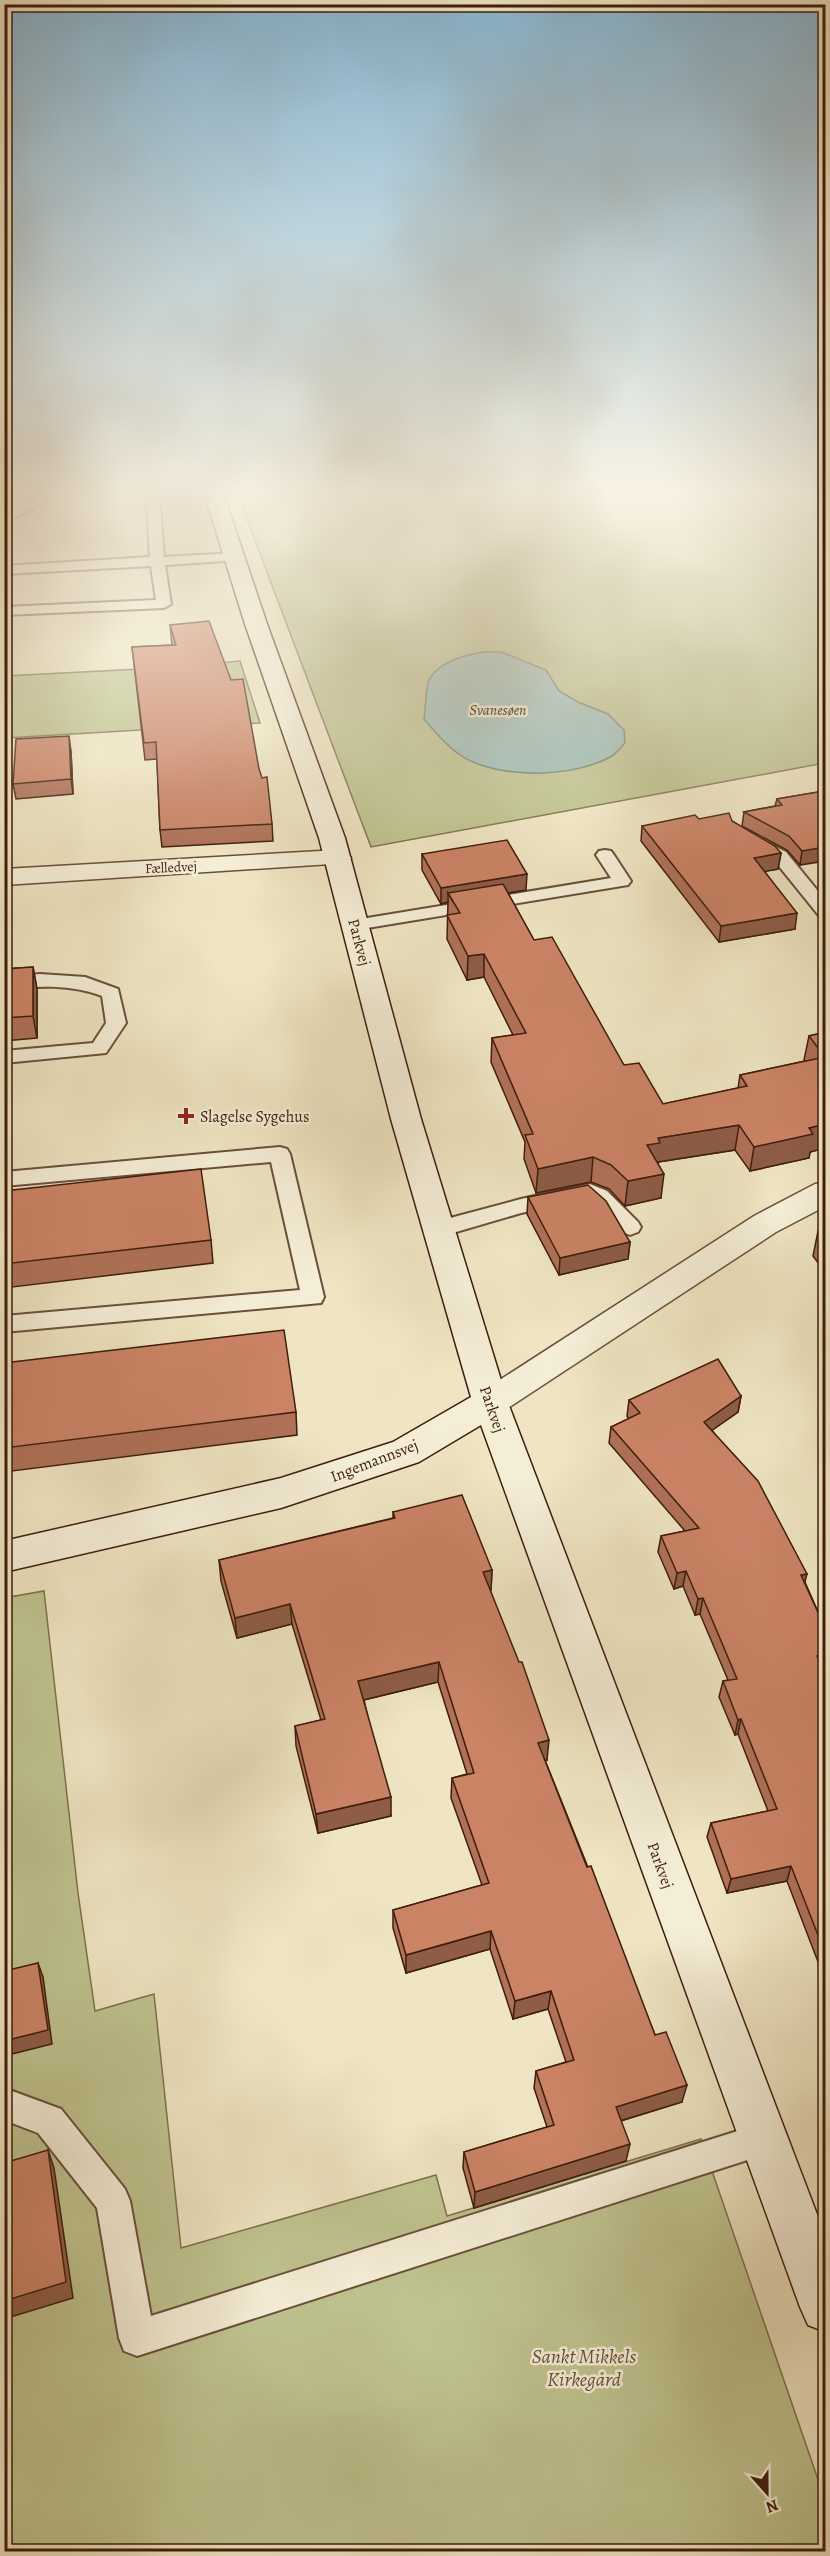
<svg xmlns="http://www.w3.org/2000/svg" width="830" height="2556" font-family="Alegreya,serif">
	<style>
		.green { fill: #bfc38f; stroke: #7f704e; stroke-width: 1.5 }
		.water { fill: #9bbeb9; stroke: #767e74; stroke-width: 1.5 }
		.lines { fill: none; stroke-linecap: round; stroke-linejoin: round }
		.lane-casing { stroke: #6b4f3a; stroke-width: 4 }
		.street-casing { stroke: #6b4f3a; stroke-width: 3 }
		.secondary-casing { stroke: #3f1d0c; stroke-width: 3 }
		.lane { fill: #f5eed7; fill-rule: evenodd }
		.street { fill: #f5eed7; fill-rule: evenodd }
		.secondary { fill: #f5eed7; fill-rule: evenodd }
		.wall { fill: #af7158; stroke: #3f1d0c; stroke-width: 1.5 }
		.shaded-wall { fill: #8e5c47; stroke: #3f1d0c; stroke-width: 1.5 }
		.building { fill: #cb8366; stroke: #3f1d0c; stroke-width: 1.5 }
		.poi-dot { fill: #8f2418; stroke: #f5eed7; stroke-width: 2 }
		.labels { text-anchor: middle; stroke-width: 5; stroke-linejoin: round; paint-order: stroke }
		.far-street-label { font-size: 14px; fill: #3f1d0c; stroke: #f5eed7 }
		.far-water-label { font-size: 15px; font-style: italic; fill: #5b4d40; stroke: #f5eed7 }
		.street-label { font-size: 16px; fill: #3f1d0c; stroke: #f5eed7 }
		.poi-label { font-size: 16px; fill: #3f1d0c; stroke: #f5eed7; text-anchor: start }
		.near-park-label { font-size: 20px; font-style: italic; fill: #654f33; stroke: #f5eed7 }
	</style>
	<rect width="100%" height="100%" fill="#efe5c2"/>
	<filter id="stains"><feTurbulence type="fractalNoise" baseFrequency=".00333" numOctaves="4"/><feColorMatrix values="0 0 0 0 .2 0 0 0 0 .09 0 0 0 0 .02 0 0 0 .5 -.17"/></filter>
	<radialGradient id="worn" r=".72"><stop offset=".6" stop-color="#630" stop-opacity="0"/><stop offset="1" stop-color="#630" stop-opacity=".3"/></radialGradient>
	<g class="green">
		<path d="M237,493H825V763L371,847Z"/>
		<path d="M240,661L260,723L5,738V676L179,667Z"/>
		<path d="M44,1591L78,1893L95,2011L154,1994L181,2248L436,2175L447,2216L701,2139L825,2500L826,2551L5,2552L4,1598Z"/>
	</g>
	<path class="water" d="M484,652H501L546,670L559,691L578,702L608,714L624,730L625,743C621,747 617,753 612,756C574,778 497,780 460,755C446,745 435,732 424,719C426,708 425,690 429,680C439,661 465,655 484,652Z"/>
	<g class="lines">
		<g class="lane-casing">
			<g id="lane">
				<path d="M40,493H77L71,497L51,498L4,524V514Z"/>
				<path d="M146,493H159L164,557L234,553L241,557L239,560L165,565L171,604L164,608L4,615V607L156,600L151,566L4,574V566L150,557Z"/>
				<path d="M754,836L786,852L826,901V918L820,917L774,860L748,845L745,841L748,837Z"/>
				<path d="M605,850L611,851L614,855L631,881L628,885L355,930L349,929L346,925L349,921L355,920L611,878L596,855L599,851Z"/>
				<path d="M40,974L85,977L118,989L126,1023L106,1053L4,1063V1051L93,1043L106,1023L102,996C70,984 38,986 4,989V977Z"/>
				<path d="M280,1147L287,1149L290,1154L324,1297L321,1303L4,1332V1316L300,1290L271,1162L4,1186V1172Z"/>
				<path d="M590,1184L607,1191L638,1222L641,1227L638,1232L630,1235L622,1232L587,1199L521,1213L439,1237L431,1234L428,1229L431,1224L439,1221L521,1199Z"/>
				<path d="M4,2088L61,2109L125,2189L130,2201L151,2316L763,2123L775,2127L779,2139L775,2151L763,2155L137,2356L124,2351L119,2338L97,2208L38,2133L4,2120Z"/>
			</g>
		</g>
		<g class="street-casing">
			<g id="street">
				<path d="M338,850L347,853L351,858L347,863L4,885V869Z"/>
				<path d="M826,1182V1206L776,1232L502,1412L490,1416L478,1412L472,1403L478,1394L754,1216L815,1184Z"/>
			</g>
		</g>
		<g class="secondary-casing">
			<path id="secondary" d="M204,493H223L267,624L345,838L421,1119L508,1403L826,2238V2332L808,2325L800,2307L481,1425L419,1462L281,1508L4,1572V1541L281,1478L393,1442L471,1397L391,1119L319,838L245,624Z"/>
		</g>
		<use href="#lane" class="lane"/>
		<use href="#street" class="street"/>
		<use href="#secondary" class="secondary"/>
	</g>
	<g class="wall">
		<path d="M170,625L259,769L272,824L273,841L162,847L160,830L157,759L145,760L132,647L172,645Z"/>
		<path d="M71,751L73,794L16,799L13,784Z"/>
		<path d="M824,791L800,865L787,850L742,826L744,812L775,806L777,799Z"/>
		<path d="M732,821L781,853L778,869L765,871L795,929L719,942L641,841L642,826Z"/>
		<path d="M422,854L526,890L508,893L534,940L624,1065L663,1104L738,1088L740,1075L805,1061L804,1060L809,1036L823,1033V1030H825V1148L810,1152L809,1158L750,1171L735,1150L658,1162L661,1198L625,1206L609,1189L591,1182L536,1193L524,1159L525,1142L491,1062L492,1038L513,1035L484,977L467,980L447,939L448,902L441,904L422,870Z"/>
		<path d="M33,967L37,989V1038L4,1041V969Z"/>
		<path d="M4,1191L211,1240L213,1263L4,1288Z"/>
		<path d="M528,1197L630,1242L628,1259L559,1275L527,1214Z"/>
		<path d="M825,1229V1272L813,1256L818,1231Z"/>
		<path d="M4,1363L296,1412L297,1435L4,1472Z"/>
		<path d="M741,1396L738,1412L712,1430L805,1582L825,1628V1668L823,1669L825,1675V1980L787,1881L727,1893L707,1837L711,1823L768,1811L738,1734L735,1735L719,1697L723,1681L728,1680L700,1614L695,1615L683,1586L674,1589L658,1552L661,1536L685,1531L609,1443L611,1427L629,1419L627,1416L629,1400Z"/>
		<path d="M393,1512L492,1570L491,1590H490L547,1760H545L682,2102L621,2121L626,2161L474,2208L463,2168L464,2152L547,2127L534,2088L536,2071L566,2062L548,2009L513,2019L490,1949L406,1973L393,1928V1910L482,1885L451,1798L452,1778L467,1774L438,1682L364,1700L391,1816L318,1833L296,1746L295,1726L321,1720L292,1624L237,1638L221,1581L219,1560L393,1518Z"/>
	</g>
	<g class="shaded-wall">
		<path d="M69,736L71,751L73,794L71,779Z"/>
		<path d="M824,841H825V861L800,865L802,851Z"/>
		<path d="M781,853L778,869L751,874L754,858Z"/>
		<path d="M527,874L526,890L453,902L448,893V902L441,904V888Z"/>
		<path d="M797,913L795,929L719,942L721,926Z"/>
		<path d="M484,954V977L467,980L468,956Z"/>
		<path d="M33,967L37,989V1038L33,1016Z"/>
		<path d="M825,1124V1148L810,1152L809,1158L750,1171L754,1147L809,1128Z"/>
		<path d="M739,1125L735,1150L658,1162L657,1168L647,1145L658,1138Z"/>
		<path d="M593,1157L591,1182L536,1193L538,1169Z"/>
		<path d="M664,1174L661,1198L625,1206L628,1181Z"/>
		<path d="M630,1242L628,1259L559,1275L560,1258Z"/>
		<path d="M741,1396L738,1412L701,1438L704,1422Z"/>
		<path d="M492,1570L491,1590L482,1592L483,1572Z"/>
		<path d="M686,1571L683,1586L674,1589L677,1573Z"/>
		<path d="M807,1574L803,1589L801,1575Z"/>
		<path d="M703,1598L700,1614L695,1615L698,1599Z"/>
		<path d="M290,1604L292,1624L237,1638L235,1618Z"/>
		<path d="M825,1654V1668L812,1671L817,1656Z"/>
		<path d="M439,1662L438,1682L359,1701L358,1681Z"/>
		<path d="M741,1719L738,1734L735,1735L738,1720Z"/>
		<path d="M549,1740L547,1760L536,1762L538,1743Z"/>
		<path d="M391,1797V1816L318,1833L316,1814Z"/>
		<path d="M791,1866L787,1881L727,1893L731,1879Z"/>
		<path d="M491,1931L490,1949L406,1973V1955Z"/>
		<path d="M38,1963L43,1977L52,2044L4,2056V2041Z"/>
		<path d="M551,1991L548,2009L513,2019L515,2001Z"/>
		<path d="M687,2085L682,2102L613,2123L616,2107Z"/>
		<path d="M630,2144L626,2161L474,2208L475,2192Z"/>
		<path d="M48,2150L54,2168L73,2298L4,2319V2301Z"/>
	</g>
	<g class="building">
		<path d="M209,621L231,680L243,679L259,769L262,778L267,777L272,824L160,830L156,742L144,743L132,647L176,645L170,625Z"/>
		<path d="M69,736L71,779L13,784L16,739Z"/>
		<path d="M824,791L825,792V841H824L825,843V847L802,851L789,836L744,812L782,805L777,799Z"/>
		<path d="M729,813L732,821L775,846L781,853L754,858L797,913L721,926L642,826L695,815L699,819Z"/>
		<path d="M507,840L527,874L441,888L422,854Z"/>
		<path d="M503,884L534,940L552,937L624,1065L639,1063L663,1104L747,1086L740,1075L825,1057L809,1036L825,1032L823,1030H825V1124L809,1128L813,1134L754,1147L739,1125L658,1138L660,1143L647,1145L664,1174L628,1181L611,1165L593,1157L538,1169L525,1135L533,1134L492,1038L526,1033L484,954L468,956L447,915L460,913L448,893Z"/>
		<path d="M33,967V1016L4,1018V969Z"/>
		<path d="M201,1169L211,1240L4,1264V1191Z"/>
		<path d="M588,1185L606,1201L630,1242L560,1258L528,1197Z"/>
		<path d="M825,1229V1241L818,1231Z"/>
		<path d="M284,1330L296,1412L4,1448V1363Z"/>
		<path d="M718,1359L741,1396L704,1422L758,1481L807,1574L801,1575L825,1628V1654L817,1656L825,1675V1953L791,1866L731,1879L711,1823L777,1809L741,1719L738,1720L723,1681L737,1679L703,1598L698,1599L686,1571L677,1573L661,1536L699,1528L611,1427L640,1413L629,1400Z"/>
		<path d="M462,1495L492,1570L483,1572L519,1662H522L549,1740L538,1743L587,1867L591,1866L655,2035L666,2032L687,2085L616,2107L630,2144L475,2192L464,2152L554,2125L536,2071L574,2060L551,1991L515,2001L491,1931L406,1955L393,1910L489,1883L452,1778L474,1773L439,1662L358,1681L391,1797L316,1814L295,1726L325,1719L290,1604L235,1618L219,1560L395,1518L393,1512Z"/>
		<path d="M38,1963L48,2030L4,2041V1971Z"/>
		<path d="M48,2150L66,2282L4,2301V2163Z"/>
	</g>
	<linearGradient id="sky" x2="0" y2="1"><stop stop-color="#89b8d5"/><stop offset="0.58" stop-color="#f8f3e4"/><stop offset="1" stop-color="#f8f3e4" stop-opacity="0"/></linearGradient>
	<rect width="830" height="851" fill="url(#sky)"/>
	<path class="poi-dot" d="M183 1107h6v6h6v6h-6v6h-6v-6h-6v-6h6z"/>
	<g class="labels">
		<g class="far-street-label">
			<text transform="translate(171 867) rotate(-3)" y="5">Fælledvej</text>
		</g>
		<g class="far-water-label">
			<text x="498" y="715">Svanesøen</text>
		</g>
		<g class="street-label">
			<text transform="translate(360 942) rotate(75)" y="6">Parkvej</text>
			<text transform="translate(493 1409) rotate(71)" y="6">Parkvej</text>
			<text transform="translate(374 1460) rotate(-21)" y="6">Ingemannsvej</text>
			<text transform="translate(661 1865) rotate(70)" y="6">Parkvej</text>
		</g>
		<g class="poi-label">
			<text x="200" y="1122">Slagelse Sygehus</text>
		</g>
		<g class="near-park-label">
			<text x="584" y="2363">Sankt Mikkels<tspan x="584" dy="23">Kirkegård</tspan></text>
		</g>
	</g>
	<rect width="830" height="2556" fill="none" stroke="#efe5c2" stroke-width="24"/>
	<rect x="6" y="6" width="818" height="2544" fill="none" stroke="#3f1d0c" stroke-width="3"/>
	<rect x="12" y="12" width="806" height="2532" fill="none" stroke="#3f1d0c" stroke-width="1.5"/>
	<g transform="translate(767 2493) rotate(159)" stroke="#f5eed7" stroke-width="4.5" paint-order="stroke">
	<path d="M0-4.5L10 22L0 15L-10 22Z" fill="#3f1d0c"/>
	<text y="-9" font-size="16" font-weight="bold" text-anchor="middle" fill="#3f1d0c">N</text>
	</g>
	<rect width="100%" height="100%" filter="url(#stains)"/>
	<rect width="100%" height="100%" fill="url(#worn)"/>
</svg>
